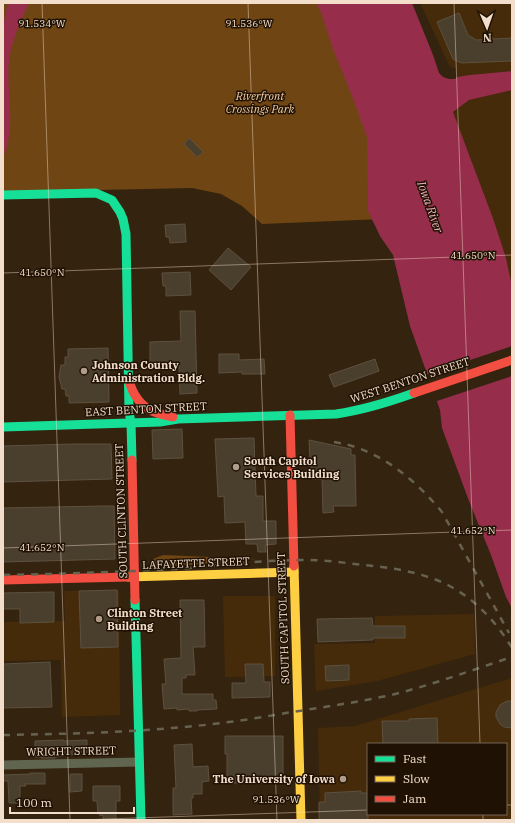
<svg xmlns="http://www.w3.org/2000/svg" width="515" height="823" font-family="'IBM Plex Serif',serif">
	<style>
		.built { fill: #462b0b; fill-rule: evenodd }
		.green { fill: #6f4613 }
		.water { fill: #962e4b }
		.pier { fill: #34230f }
		.building { fill: #4a3e2d; stroke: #5d513f }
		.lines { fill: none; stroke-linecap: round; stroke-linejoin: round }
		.street { stroke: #606550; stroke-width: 9 }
		.fast { stroke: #16e098; stroke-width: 9 }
		.slow { stroke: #ffcf43; stroke-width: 9 }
		.jam { stroke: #f24e42; stroke-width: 9 }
		.rail { stroke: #676250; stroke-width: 2.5; stroke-dasharray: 7 7; stroke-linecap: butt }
		.ticks { fill: none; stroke: #f3decb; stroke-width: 1; stroke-opacity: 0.45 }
		.poi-dot { fill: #b09d89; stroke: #1f1204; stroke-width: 1.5 }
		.labels { text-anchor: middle; stroke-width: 3; stroke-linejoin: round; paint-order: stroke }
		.park-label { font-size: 11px; font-style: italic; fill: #f7cea4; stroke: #1f1204 }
		.poi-label { font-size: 11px; font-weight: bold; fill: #f3decb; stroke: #1f1204; text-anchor: start }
		.street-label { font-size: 11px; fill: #f3decb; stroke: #1f1204 }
		.water-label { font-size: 12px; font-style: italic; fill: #eeb1bd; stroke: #1f1204 }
		.ticks-label { font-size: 10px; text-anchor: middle; fill: #f3decb; stroke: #1f1204; stroke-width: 3; stroke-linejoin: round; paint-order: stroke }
	</style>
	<rect width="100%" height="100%" fill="#34230f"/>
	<g class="built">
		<path d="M420,3H512V71L457,77L456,68L450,67Z"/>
		<path d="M512,90V286L506,258L494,221L453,112L469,100Z"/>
		<path d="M119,590L120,715L62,717L61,660L3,661V622L65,621L64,591Z"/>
		<path d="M223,596H275V676L225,677Z"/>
		<path d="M474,614L475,654L377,681L316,691L314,644L375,643V616Z"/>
		<path d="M512,678V820H320L318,728L355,726ZM368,744H506V814H368Z"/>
	</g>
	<g class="green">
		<path d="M3,3H327L369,106L382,219L262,224L242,206L221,194L192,188L3,192Z"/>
		<path d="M163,555L256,559L154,568L153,559Z"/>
	</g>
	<g class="water">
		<path d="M8,3H29C21,21 11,41 9,61C6,91 17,129 3,157V26Z"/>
		<path d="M316,3H412L433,55L439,73L443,77L449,79H455L457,77L470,75L512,71V90L469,100L453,112L494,221L506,258L512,286V608L506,597L491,555L469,501L442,428L440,410L410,326L393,255L380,236L368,211L367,137L352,96L333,49L321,12Z"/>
	</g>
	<path class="pier" d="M512,346V376L434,402L425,375Z"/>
	<g class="building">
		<path d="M459,13L468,35L476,40L512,38V61L461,63L453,59L437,22Z"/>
		<path d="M189,138L203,152L197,157L184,144Z"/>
		<path d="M185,224L186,242L170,243L169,237H166L165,225Z"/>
		<path d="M228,248L251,267L231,290L209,270Z"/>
		<path d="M190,272L191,295L166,296V286H163L162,273Z"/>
		<path d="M180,311H195L197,393L180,394L179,364L150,365V342L181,341Z"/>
		<path d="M108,348L109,402L69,403V396H66L65,389H62L59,377L61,365H65V357H68V349Z"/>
		<path d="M219,354H239V360L264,359L265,374H242V372L219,373Z"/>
		<path d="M375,359L379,371L334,387L329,375Z"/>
		<path d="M182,429L183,458L153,459L152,430Z"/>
		<path d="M254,438L256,496H263V521H276V544L265,545L266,552H258L257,544H246L245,522L225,523L224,496L218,497L215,439Z"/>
		<path d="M309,440L351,449V455H355L356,506H333L334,512L323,513L322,479H311Z"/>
		<path d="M73,444H111L112,479L3,482V446Z"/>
		<path d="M102,506H114L115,559L3,562V508Z"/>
		<path d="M117,590L118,647L81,648L79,591Z"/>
		<path d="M54,592V622L20,623V609H3V593Z"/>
		<path d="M180,600H204L205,647H193L195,675H186V678H182V694H213V700H216L217,709L197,710V711H189V709L177,710V708L164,709L162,684H166L164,659L181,658Z"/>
		<path d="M372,618L373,626H405V638H373V640L318,642L317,619Z"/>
		<path d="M50,662L52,707L3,708V664Z"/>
		<path d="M245,664H263L264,682H270V697L232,698V683H246Z"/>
		<path d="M349,665V680L326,681L325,666Z"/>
		<path d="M507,701H512V728L504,727L500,724L496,717V712L500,705Z"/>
		<path d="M437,718L438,744H383L382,721H409V719Z"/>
		<path d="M225,736H283V783H227V754H225Z"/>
		<path d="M64,740V741L87,740V754L64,755V756L55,757V758H41V757H35V741Z"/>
		<path d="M192,744L193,767L208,766L209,781L202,782V794H193V798H191L192,814L173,815V788H176L174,745Z"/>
		<path d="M30,773H45V784H25L26,786H20V803H9L8,781H3V775L30,774Z"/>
		<path d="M70,774H82V791L70,792Z"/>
		<path d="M93,786H120V801H116V820H103V815L100,816V814H98L97,801H93Z"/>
		<path d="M361,791V793H368V820H319V802H325V793Z"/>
	</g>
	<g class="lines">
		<path class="street" d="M3,765L139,762"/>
		<g class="fast">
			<path d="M3,195L96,193L112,200L120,212L123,219L126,234L129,411L131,423L132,460"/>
			<path d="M3,427L160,422L178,419L336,414C363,410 389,402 414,393"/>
			<path d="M135,600L141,820"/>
		</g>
		<g class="slow">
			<path d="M294,566L301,820"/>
			<path d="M128,577L294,572"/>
		</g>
		<g class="jam">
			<path d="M130,384C135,399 145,410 160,414C165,415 169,416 173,417"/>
			<path d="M414,393L512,360"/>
			<path d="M290,415L294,566"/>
			<path d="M132,460L135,600"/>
			<path d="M3,580L128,577"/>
		</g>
		<g class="rail">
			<path d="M334,442C340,443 346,444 352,446C388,457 418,483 442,512L509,633"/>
			<path d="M3,575C61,574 118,572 176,569C195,568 214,565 233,564C258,561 283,560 308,560C327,560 345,563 363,565C385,567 407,570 428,577C464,588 493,616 512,648"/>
			<path d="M3,735C59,734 116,733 172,728C213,725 253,719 292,712C325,707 358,702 391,695C432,685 472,670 512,657"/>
		</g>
	</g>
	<path class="ticks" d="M42,3L70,820M248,3L277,820M454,3L480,744M3,273L512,255M3,548L512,530M506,805H512M483,814V820M78,820L368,810"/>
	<g class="poi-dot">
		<circle cx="84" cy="371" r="4"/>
		<circle cx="236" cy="467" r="4"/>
		<circle cx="99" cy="619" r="4"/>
		<circle cx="343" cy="779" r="4"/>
	</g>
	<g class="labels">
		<g class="park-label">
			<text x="260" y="100">Riverfront<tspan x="260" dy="13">Crossings Park</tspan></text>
		</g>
		<g class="poi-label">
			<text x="92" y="369">Johnson County<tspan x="92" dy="13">Administration Bldg.</tspan></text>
			<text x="244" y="465">South Capitol<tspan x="244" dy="13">Services Building</tspan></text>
			<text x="107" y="617">Clinton Street<tspan x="107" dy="13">Building</tspan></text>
			<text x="335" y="783" text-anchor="end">The University of Iowa</text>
		</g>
		<g class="street-label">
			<text transform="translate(410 380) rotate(-18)" y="4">WEST BENTON STREET</text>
			<text transform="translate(146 409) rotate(-3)" y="4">EAST BENTON STREET</text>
			<text transform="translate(121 511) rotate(-92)" y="4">SOUTH CLINTON STREET</text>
			<text transform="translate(196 563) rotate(-2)" y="4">LAFAYETTE STREET</text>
			<text transform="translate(283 618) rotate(-92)" y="4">SOUTH CAPITOL STREET</text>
			<text transform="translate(71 751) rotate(-1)" y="4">WRIGHT STREET</text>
		</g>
		<g class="water-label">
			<text transform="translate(430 207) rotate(70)" y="4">Iowa River</text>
		</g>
	</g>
	<g class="ticks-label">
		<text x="42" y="27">91.534°W</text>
		<text x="249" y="27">91.536°W</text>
		<text x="473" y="259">41.650°N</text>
		<text x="42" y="276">41.650°N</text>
		<text x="473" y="534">41.652°N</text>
		<text x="42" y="551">41.652°N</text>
		<text x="276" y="803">91.536°W</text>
	</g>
	<rect width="515" height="823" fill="none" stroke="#f3decb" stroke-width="8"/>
	<rect x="367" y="743" width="140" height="72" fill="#1f1204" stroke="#746454"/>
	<rect x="375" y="756" width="20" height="6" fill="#16e098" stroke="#746454"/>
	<text x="403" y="763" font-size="12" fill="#f3decb">Fast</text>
	<rect x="375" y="776" width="20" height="6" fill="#ffcf43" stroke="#746454"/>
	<text x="403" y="783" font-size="12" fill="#f3decb">Slow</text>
	<rect x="375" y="796" width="20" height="6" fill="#f24e42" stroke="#746454"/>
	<text x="403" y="803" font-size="12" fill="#f3decb">Jam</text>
	<g transform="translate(487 28) rotate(178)" stroke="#1f1204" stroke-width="3" paint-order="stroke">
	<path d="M0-3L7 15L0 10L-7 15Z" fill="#f3decb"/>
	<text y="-6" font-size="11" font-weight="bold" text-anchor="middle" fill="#f3decb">N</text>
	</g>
	<path d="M10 807v6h124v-6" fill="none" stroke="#f3decb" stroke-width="2"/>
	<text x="16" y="807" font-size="12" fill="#f3decb" stroke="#1f1204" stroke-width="3" paint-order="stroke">100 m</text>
</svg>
